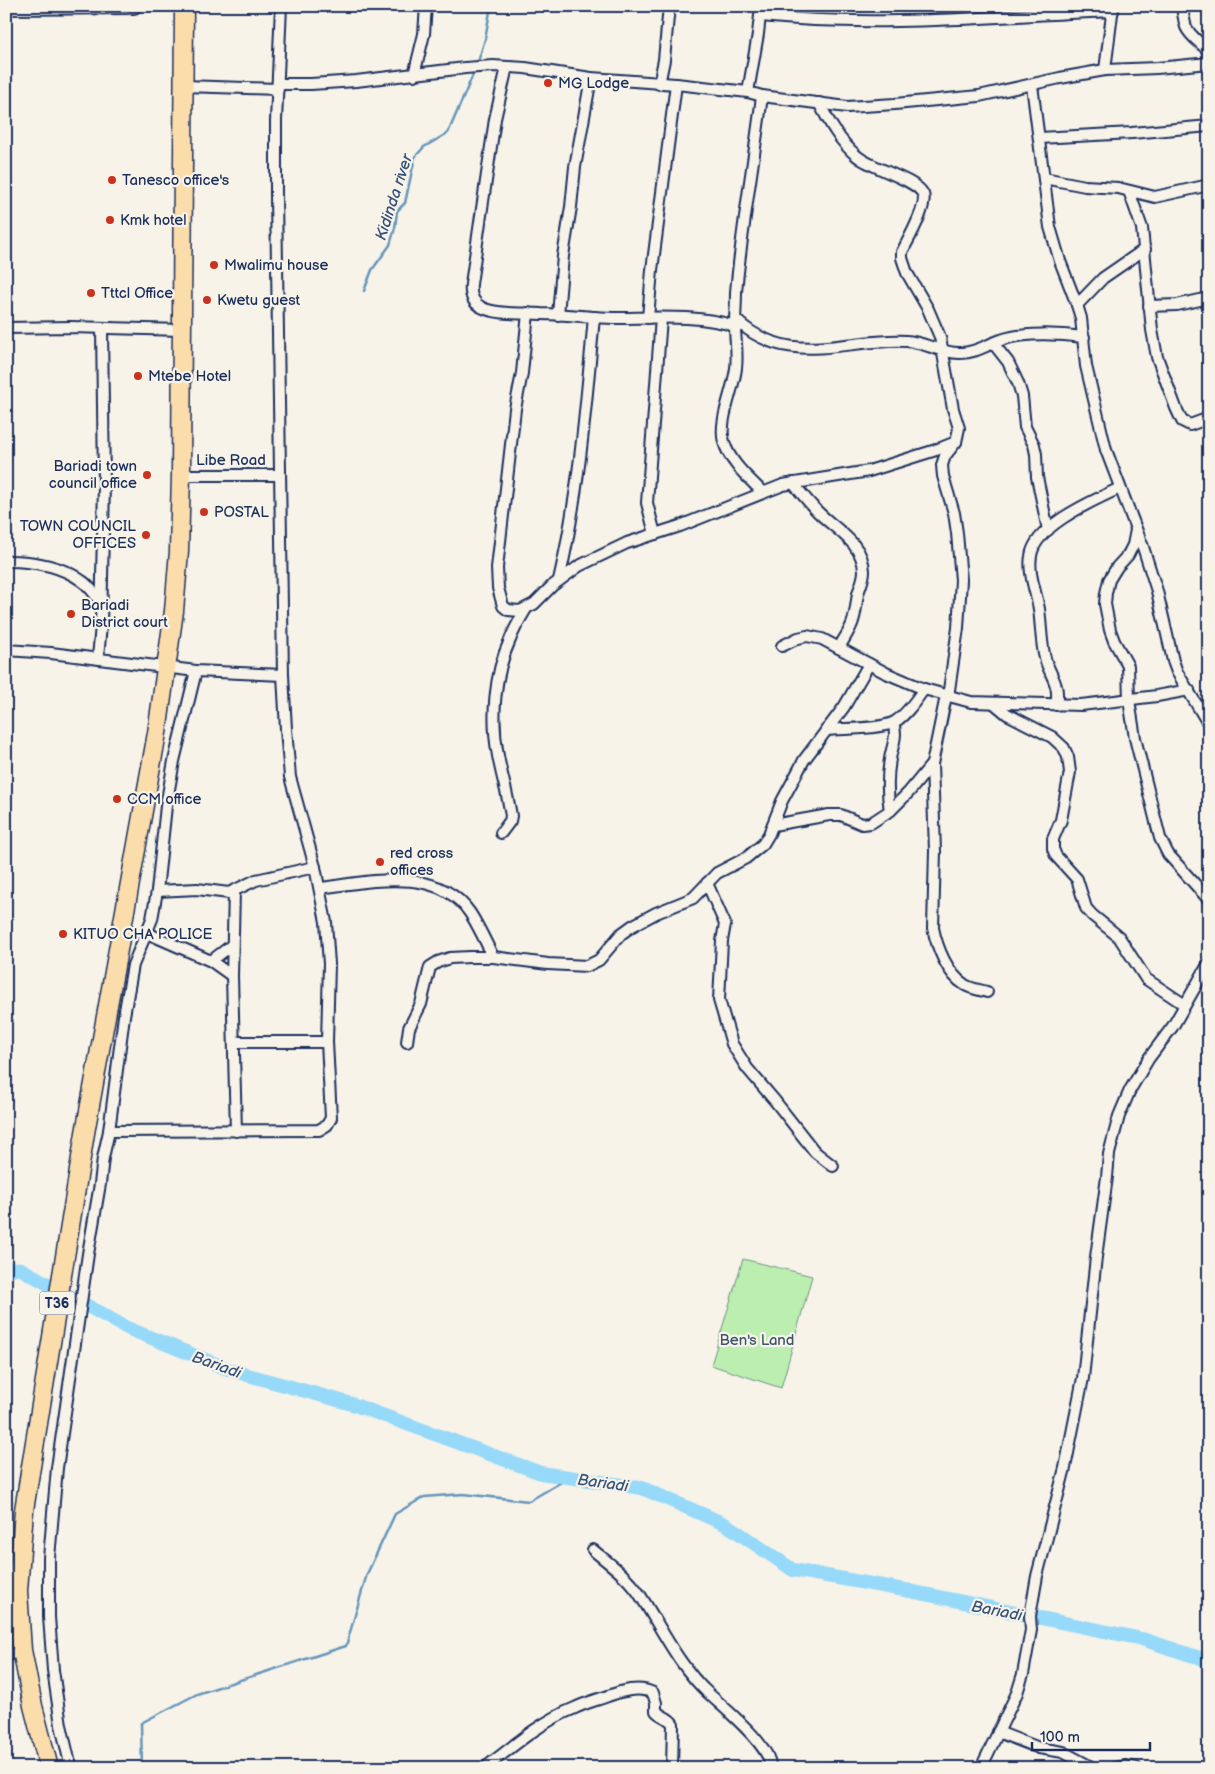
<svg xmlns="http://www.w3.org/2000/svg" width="1215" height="1774" font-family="'Balsamiq Sans',sans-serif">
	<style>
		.green { fill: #bcefaf; stroke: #6c8f86 }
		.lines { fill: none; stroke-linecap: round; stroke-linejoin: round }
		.stream { stroke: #6595bb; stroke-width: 2.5 }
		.river { stroke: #97d9f9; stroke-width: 14 }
		.street-casing { stroke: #1b2f5e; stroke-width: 14 }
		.secondary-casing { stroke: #1b2f5e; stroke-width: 18 }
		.highway-casing { stroke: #1b2f5e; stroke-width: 21 }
		.street { stroke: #f7f3e8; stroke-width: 10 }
		.secondary { stroke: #f7f3e8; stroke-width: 14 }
		.highway { stroke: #fbddab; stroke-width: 18 }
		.poi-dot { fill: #c8321e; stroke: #f7f3e8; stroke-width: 2 }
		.labels { text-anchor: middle; stroke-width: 4.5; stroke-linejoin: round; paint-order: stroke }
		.shield { fill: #f7f3e8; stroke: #5d6a87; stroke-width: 1 }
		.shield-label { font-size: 14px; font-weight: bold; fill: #1b2f5e }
		.poi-label { font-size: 15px; fill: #1b2f5e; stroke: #f7f3e8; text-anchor: start }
		.street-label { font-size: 15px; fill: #1b2f5e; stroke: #f7f3e8 }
		.park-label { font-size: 15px; fill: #3b556e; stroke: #f7f3e8 }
		.water-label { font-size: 16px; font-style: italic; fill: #34517d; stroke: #f7f3e8 }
	</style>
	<rect width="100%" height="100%" fill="#f7f3e8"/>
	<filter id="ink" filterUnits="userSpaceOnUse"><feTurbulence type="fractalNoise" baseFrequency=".02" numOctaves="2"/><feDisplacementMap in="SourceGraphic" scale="10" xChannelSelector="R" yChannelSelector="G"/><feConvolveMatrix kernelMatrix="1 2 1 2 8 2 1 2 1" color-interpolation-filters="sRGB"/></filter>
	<g filter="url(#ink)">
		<path class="green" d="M743,1259L812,1276L781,1388L711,1365Z"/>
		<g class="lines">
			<g class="stream">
				<path d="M477,65L485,39L491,6"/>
				<path d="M364,291L372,270L390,245L395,228L397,211L405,203L415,157L424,147L448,133L475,70"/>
				<path d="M142,1768L141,1723L197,1694L346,1646L367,1574L395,1514L424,1497L463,1494L529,1501L570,1477"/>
			</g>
			<path class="river" d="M6,1268L21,1269L127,1328L230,1370L352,1404L541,1473L642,1488L727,1525L793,1570L910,1591L1142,1639L1209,1661"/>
			<g class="street-casing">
				<g id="street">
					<path d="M1182,6C1183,13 1184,21 1186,27C1191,38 1202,43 1209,52"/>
					<path d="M761,16C878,28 996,16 1113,11"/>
					<path d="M507,67L495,119L471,284C470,293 472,302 481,307C495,315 525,313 541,314C565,314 589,317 613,318C652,318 698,314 735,326"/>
					<path d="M1105,70L1113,6"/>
					<path d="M414,75L424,34L426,6"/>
					<path d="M278,84H311L356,81L465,68L493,66L525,68L591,78L676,84L748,92L762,96L847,107L895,104L979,96L1060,78L1105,70L1157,68L1209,63"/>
					<path d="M659,84L664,60L669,6"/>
					<path d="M1032,85L1050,227L1060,261L1077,305L1081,318L1086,366L1106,450L1143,547L1157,591L1173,661L1177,672L1209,725"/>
					<path d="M183,86L278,89"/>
					<path d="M748,92L758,34L761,6"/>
					<path d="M762,96C754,161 742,226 736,292C736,303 735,315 735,326C735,340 738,354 736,368C734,389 718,421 724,442C730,463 749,478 763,493"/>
					<path d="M819,103C829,122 840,142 857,156C872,169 916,179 923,194C928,206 908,240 902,252V258L907,273L928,309L940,337L953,409L959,428L956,442L945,456L942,465L943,476L954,513L957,533L961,580L958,628L948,697"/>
					<path d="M1039,138L1132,133L1209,126"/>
					<path d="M1044,178L1085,186L1118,188L1155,197L1209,185"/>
					<path d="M1129,191L1142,228L1152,330L1157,357L1176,408L1182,421L1190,425L1209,418"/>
					<path d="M1077,305L1103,278L1145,249"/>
					<path d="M1149,306L1177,305L1209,298"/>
					<path d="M528,313L522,373L515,409L497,568L498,588L503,606L508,610L520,611L534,604L552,586L579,566L627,543L680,526L783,485L869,471L936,450L956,442"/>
					<path d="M558,315L563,256L571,207L575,167L591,78"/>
					<path d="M648,318L652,270L676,84"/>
					<path d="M735,319C788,369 843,338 906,341C925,342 942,354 961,353C976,353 988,344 1001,340C1023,332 1061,334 1084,337"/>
					<path d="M6,328L71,327L182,330"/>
					<path d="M993,343L1008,362L1018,383L1022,396L1025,427L1034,445L1036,454L1037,477L1048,530"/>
					<path d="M181,475H280"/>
					<path d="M793,483C801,493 809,503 818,512C836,530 863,543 864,571C864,579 860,586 858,594C856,604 856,614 852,624C849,632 843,640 839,648"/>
					<path d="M1136,530L1133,545L1128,555L1117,567L1109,580L1106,593L1105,604L1110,630L1114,641L1128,666L1129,700L1135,738L1160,838L1168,854L1209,900"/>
					<path d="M655,534L647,503L661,318"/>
					<path d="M6,561C32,561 61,565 82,581C90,586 95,595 101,602"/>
					<path d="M559,580C579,494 586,405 594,317"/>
					<path d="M782,646L798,638L807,636L822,639L886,673L924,689L971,702L1081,705L1157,696L1189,690"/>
					<path d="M6,650L51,653L196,671L283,675"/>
					<path d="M98,658L101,625L104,484L102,328"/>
					<path d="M995,704L1007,714L1052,737L1064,748L1068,757L1070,772L1061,820L1053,839V849L1056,856L1077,879L1086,908L1092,915L1119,937L1146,979L1185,1005"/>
					<path d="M1056,705C1061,682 1048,675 1044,654C1041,639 1041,624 1039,609C1036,592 1028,573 1031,556C1035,525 1095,500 1120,488"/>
					<path d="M826,730C843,728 883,730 896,721C907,714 916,700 924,689"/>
					<path d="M932,764L935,851L933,928C937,947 947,974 965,985C972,989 980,990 987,992"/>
					<path d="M890,811C887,793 887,777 890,759C892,746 898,736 893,723"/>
					<path d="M773,825L829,815H841L862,824L871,823L891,810L909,792L932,764L946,696"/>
					<path d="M501,833L510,821L511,816C508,796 502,777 498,756C491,719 494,675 510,640C514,629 520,619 526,609"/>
					<path d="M707,883L725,924L722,941L719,1000L732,1044L747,1068L775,1101L815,1152L833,1166"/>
					<path d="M320,888C368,882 438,865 470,913C479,927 486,942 493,957"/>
					<path d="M157,891L197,889L229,893L256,880L315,867"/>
					<path d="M234,891L232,976L236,1131"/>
					<path d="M147,933L211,961L232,976"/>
					<path d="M211,961L232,945"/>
					<path d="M234,1042H327"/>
					<path d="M407,1042L409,1028L421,1004L430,967L438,962L450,958L470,957H493L548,964L587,966L599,960L621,934L632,926L656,913L693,898L717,873L746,858L763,844L769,834L782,801L804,760L844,707L869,664"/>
					<path d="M109,1131L319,1130L327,1125L331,1118L327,1042L329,964L326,922L315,867L290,777L286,729L283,675L276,196V121L281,6"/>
					<path d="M593,1550C610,1564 628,1577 640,1595C662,1629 678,1665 708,1693C723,1707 773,1747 770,1768"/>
					<path d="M6,1656L22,1650"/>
					<path d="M998,1732L1039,1748L1063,1752L1093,1768"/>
					<path d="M71,1768L61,1725L53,1670L49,1617V1558L57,1468L88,1254L100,1184L103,1158L109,1131L124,1016L133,965L152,919L157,891L166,806L174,761L196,671"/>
					<path d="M485,1768C513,1746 542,1721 575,1708C585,1703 597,1700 608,1696C620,1691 640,1686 653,1693L656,1703V1711C661,1717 669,1717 673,1724L672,1768"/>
					<path d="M828,1768H833"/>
					<path d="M981,1768L1017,1693L1023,1674L1031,1630L1030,1616L1037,1576L1065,1468L1083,1378L1096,1257L1107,1177L1109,1154L1119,1116L1130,1090L1149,1058L1173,1026L1209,963"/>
					<path d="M1115,1768L1126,1766L1136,1768"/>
				</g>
			</g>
			<g class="secondary-casing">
				<path id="secondary" d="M6,7L134,6"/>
			</g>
			<g class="highway-casing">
				<path id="highway" d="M49,1768L33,1706L22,1650L18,1591L24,1510L85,1133L157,733L174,611L179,551L181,475L184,6"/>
			</g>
			<use href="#street" class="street"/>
			<use href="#secondary" class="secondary"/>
			<use href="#highway" class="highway"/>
		</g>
	</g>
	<g class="poi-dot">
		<circle cx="548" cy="83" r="5"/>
		<circle cx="112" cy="180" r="5"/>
		<circle cx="110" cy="220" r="5"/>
		<circle cx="214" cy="265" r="5"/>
		<circle cx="91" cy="293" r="5"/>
		<circle cx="207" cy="300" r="5"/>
		<circle cx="138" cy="376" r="5"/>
		<circle cx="147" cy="475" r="5"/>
		<circle cx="204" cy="512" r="5"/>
		<circle cx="146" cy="535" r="5"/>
		<circle cx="71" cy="614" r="5"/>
		<circle cx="117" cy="799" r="5"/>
		<circle cx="380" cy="862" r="5"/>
		<circle cx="63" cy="934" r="5"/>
	</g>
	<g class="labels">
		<rect class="shield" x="39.5" y="1291.5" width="35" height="23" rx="4"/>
		<g class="shield-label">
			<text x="57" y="1308">T36</text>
		</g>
		<g class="poi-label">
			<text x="558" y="88">MG Lodge</text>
			<text x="122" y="185">Tanesco office's</text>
			<text x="120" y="225">Kmk hotel</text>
			<text x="224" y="270">Mwalimu house</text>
			<text x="101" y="298">Tttcl Office</text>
			<text x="217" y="305">Kwetu guest</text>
			<text x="148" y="381">Mtebe Hotel</text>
			<text x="137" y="471" text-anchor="end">Bariadi town<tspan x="137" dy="17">council office</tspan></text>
			<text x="214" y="517">POSTAL</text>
			<text x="136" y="531" text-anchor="end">TOWN COUNCIL<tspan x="136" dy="17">OFFICES</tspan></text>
			<text x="81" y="610">Bariadi<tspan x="81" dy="17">District court</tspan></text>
			<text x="127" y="804">CCM office</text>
			<text x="390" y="858">red cross<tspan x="390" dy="17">offices</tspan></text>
			<text x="73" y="939">KITUO CHA POLICE</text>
		</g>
		<g class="street-label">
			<text x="231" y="465">Libe Road</text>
		</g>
		<g class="park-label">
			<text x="757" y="1345">Ben's Land</text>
		</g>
		<g class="water-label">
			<text transform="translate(393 197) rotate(-72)" y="6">Kidinda river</text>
			<text transform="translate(217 1364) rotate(20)" y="6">Bariadi</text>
			<text transform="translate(603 1482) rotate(8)" y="6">Bariadi</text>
			<text transform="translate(997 1610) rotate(11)" y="6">Bariadi</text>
		</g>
	</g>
	<rect width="1215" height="1774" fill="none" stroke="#f7f3e8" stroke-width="25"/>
	<rect x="12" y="12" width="1190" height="1749" fill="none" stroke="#1b2f5e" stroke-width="2" filter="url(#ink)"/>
	<path d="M1032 1742v8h118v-8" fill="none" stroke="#1b2f5e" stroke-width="2.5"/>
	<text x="1040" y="1742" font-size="15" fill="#1b2f5e" stroke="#f7f3e8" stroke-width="4" paint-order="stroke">100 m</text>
</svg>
